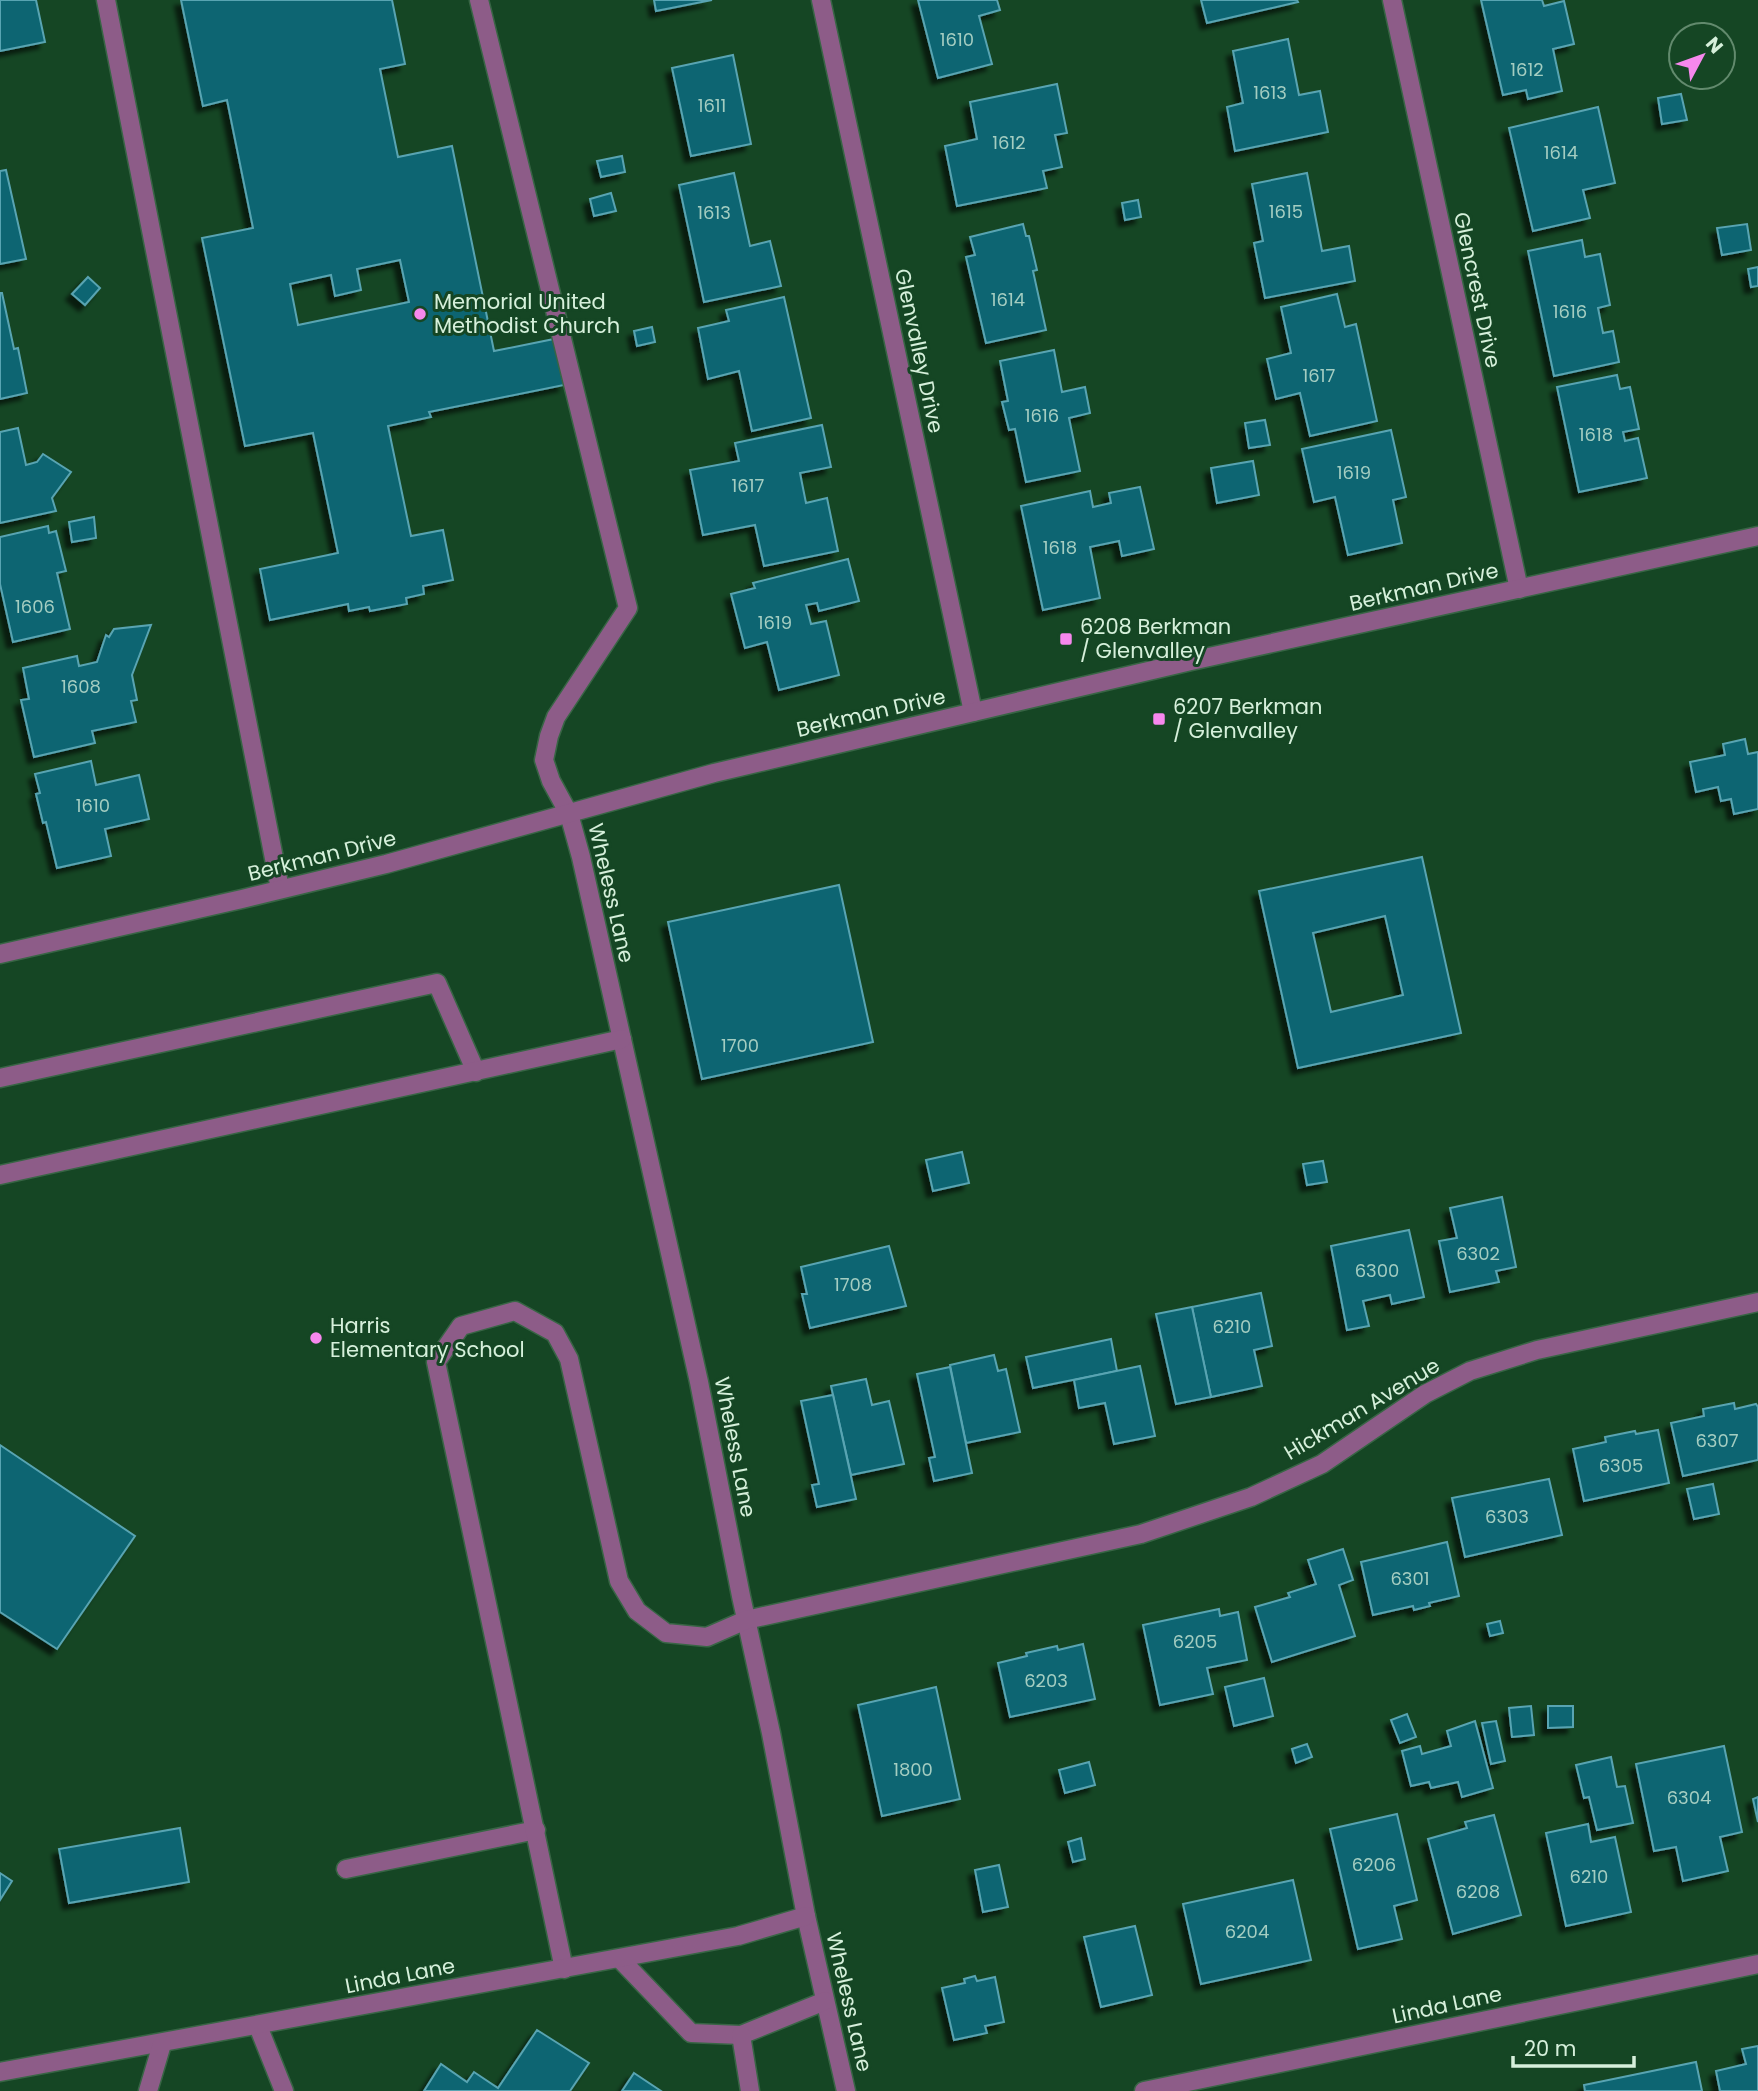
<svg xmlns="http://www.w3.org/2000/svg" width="1758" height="2091" font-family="Poppins,sans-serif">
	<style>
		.building { fill: #0c6572; stroke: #59a4b2; stroke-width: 2; fill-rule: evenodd; filter: url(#shadow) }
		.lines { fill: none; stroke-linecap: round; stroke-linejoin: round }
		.minor-casing { stroke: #386545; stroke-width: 21 }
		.minor { stroke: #8d5c88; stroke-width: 18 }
		.poi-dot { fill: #f688ed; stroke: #154624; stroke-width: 2.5 }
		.labels { text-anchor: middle; stroke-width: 6; stroke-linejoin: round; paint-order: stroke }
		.number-label { font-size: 18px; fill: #a4cdc1 }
		.street-label { font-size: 21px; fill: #d6f0db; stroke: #154624 }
		.poi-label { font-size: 21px; fill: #d6f0db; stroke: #154624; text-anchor: start }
	</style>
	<defs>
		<filter id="shadow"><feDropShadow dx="-6" dy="6" stdDeviation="2" flood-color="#0009"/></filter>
	</defs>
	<rect width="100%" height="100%" fill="#154624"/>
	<g class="building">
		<path d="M0,0H36L45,42L0,51Z"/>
		<path d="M181,0H392L405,64L380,69L398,157L452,146L494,351L554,339L564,385L429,412L431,417L388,426L411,536L443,530L453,580L423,586L424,594L406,598L407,604L370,611L369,607L349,611L348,604L270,620L260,569L338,553L313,433L245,446L202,238L253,228L227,100L203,106ZM400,260L409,302L298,325L290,284L331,275L335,296L361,290L357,269Z"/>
		<path d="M654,0H712L656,11Z"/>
		<path d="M918,0H997L1000,10L979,16L992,64L938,78Z"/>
		<path d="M1201,0H1297L1298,2L1207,23Z"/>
		<path d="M1481,0H1542L1544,6L1564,1L1574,44L1553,49L1562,91L1528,99L1526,90L1503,95Z"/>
		<path d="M1288,39L1299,95L1320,91L1328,132L1235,151L1227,107L1243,103L1233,51Z"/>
		<path d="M733,55L751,144L691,156L672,68Z"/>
		<path d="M1057,84L1067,133L1055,135L1062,167L1043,171L1047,188L957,206L945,146L977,139L970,102Z"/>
		<path d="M1681,94L1687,120L1662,124L1658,98Z"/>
		<path d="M1598,107L1615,183L1583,190L1590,218L1533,231L1509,128Z"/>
		<path d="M622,156L625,172L601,177L597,161Z"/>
		<path d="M6,170L26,259L0,264V171Z"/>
		<path d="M734,173L750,246L770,241L781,286L704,302L679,185Z"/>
		<path d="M1307,173L1322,251L1349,246L1355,281L1265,298L1254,243L1263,241L1252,184Z"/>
		<path d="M611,193L616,211L594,216L590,199Z"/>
		<path d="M1138,200L1141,217L1125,220L1122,203Z"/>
		<path d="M1023,224L1026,236H1029L1037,270L1033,271L1046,330L986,343L966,257L975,255L970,237Z"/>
		<path d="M1747,224L1751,250L1722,255L1717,228Z"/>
		<path d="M1582,240L1585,257L1600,254L1610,305L1598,308L1603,333L1613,331L1619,362L1554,376L1528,251Z"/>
		<path d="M1758,267V286L1751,287L1748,269Z"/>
		<path d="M88,277L100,288L85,305L72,294Z"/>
		<path d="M0,293H2L14,349L18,348L27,393L0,399Z"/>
		<path d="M1337,294L1345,327L1356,324L1377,421L1310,436L1300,393L1276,399L1267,359L1291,353L1281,307Z"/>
		<path d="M784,297L811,418L752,431L739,371L708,379L698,328L729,321L726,310Z"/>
		<path d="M652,327L655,342L637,346L634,331Z"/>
		<path d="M1054,350L1062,392L1085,387L1090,413L1069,418L1080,471L1026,482L1015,429L1009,430L1002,402L1008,401L1000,361Z"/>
		<path d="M1617,375L1620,389L1630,387L1639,429L1623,432L1625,441L1638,438L1647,478L1579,492L1557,387Z"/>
		<path d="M1265,420L1270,445L1249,448L1245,423Z"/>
		<path d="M822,425L831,467L800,473L806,503L827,498L838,551L764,566L755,525L703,535L690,470L739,461L735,443Z"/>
		<path d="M18,428L26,465L37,462L43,454L71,472L52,498L56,511L0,523V432Z"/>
		<path d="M1391,430L1406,497L1393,500L1402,543L1348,555L1335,497L1314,502L1302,449Z"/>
		<path d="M1253,461L1259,495L1217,503L1211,468Z"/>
		<path d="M1140,487L1154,549L1122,556L1119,541L1090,547L1100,598L1043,610L1021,506L1090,491L1093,507L1111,503L1109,493Z"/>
		<path d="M94,517L96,538L72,542L69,522Z"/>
		<path d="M48,526L49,533L56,531L66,571L57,573L70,629L13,642L0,584V537Z"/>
		<path d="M848,559L859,601L819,611L817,603L806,605L811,624L826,621L839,675L779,690L767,642L745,648L731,594L755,588L753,583Z"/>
		<path d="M151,625L132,675L137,700L131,701L136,722L92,731L95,743L34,757L21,700L29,699L23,668L77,656L79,666L97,662L106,635L109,637L114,629Z"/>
		<path d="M1745,739L1748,754L1758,752V809L1734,814L1731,799L1721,801L1718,787L1696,792L1690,762L1725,755L1723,744Z"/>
		<path d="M91,761L96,785L139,775L149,819L105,829L111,856L57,868L46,822L43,823L36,794L40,793L35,774Z"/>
		<path d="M1422,857L1461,1033L1298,1068L1259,891ZM1385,916L1403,995L1331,1012L1313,933Z"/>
		<path d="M839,885L873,1042L702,1079L668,922Z"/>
		<path d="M962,1152L969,1183L933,1191L926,1160Z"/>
		<path d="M1323,1161L1327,1182L1307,1185L1303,1164Z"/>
		<path d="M1502,1197L1516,1267L1496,1271L1499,1282L1450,1292L1439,1241L1457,1238L1450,1208Z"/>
		<path d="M1409,1230L1424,1297L1392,1304L1390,1295L1363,1301L1369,1326L1347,1330L1331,1246Z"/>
		<path d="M889,1246L906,1306L810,1328L802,1294H807L801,1267Z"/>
		<path d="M1261,1293L1272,1346L1254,1350L1262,1386L1211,1397L1192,1307Z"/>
		<path d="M1192,1307L1211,1397L1176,1404L1156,1314Z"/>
		<path d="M1111,1339L1117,1371L1033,1388L1026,1357Z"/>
		<path d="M994,1355L998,1371L1006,1369L1020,1432L966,1443L950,1365Z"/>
		<path d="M1140,1366L1155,1436L1114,1444L1105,1403L1079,1408L1074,1380Z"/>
		<path d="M950,1367L972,1473L934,1481L929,1458L935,1457L917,1374Z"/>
		<path d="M866,1379L872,1405L889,1401L904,1464L851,1475L831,1386Z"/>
		<path d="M833,1395L856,1499L817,1507L812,1485L819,1484L801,1401Z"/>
		<path d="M1734,1403L1735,1409L1756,1404L1758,1407V1460L1683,1476L1671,1423L1704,1416L1703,1409Z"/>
		<path d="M1658,1430L1669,1483L1584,1501L1573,1449L1606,1442L1605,1437L1635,1431L1636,1434Z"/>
		<path d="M0,1445L135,1536L57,1649L0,1612Z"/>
		<path d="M1549,1479L1562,1535L1465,1557L1452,1498Z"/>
		<path d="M1713,1484L1719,1514L1694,1519L1687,1489Z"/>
		<path d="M1447,1542L1459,1596L1429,1603L1430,1606L1414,1610L1413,1606L1373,1615L1361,1562Z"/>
		<path d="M1343,1549L1353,1580L1339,1585L1355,1636L1272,1662L1255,1607L1290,1597L1288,1593L1316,1584L1308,1560Z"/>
		<path d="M1219,1609L1220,1616L1238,1612L1247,1660L1207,1668L1213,1694L1160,1705L1143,1625Z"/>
		<path d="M1500,1621L1503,1633L1490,1636L1487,1624Z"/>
		<path d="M1083,1644L1095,1699L1010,1717L998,1663L1027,1656L1026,1653L1057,1646L1058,1650Z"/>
		<path d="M1264,1678L1273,1716L1234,1726L1225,1687Z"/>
		<path d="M936,1687L960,1799L882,1816L858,1705Z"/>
		<path d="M1531,1706L1534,1735L1512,1737L1509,1708Z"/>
		<path d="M1548,1706H1573V1727L1548,1728Z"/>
		<path d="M1407,1714L1416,1737L1400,1743L1391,1720Z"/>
		<path d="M1475,1721L1493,1788L1462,1797L1458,1782L1431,1788L1429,1782L1411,1786L1402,1751L1420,1746L1422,1754L1451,1746L1447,1731Z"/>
		<path d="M1496,1721L1505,1761L1491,1764L1482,1723Z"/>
		<path d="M1307,1744L1312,1757L1296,1763L1292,1749Z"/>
		<path d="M1724,1746L1742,1832L1720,1837L1728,1871L1683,1881L1676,1847L1654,1851L1636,1764Z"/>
		<path d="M1611,1757L1617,1787L1625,1786L1633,1823L1597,1830L1589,1797L1584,1798L1576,1765Z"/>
		<path d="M1089,1762L1095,1785L1065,1793L1059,1770Z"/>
		<path d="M1758,1797V1822L1753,1799Z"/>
		<path d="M1397,1814L1417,1900L1394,1906L1402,1939L1358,1949L1330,1829Z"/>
		<path d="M1494,1815L1521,1915L1453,1934L1428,1839L1467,1828L1465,1822Z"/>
		<path d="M1588,1824L1591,1842L1615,1837L1631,1912L1566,1926L1546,1833Z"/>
		<path d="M180,1828L189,1882L69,1903L59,1849Z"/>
		<path d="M1081,1838L1085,1859L1073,1862L1068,1842Z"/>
		<path d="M999,1865L1008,1907L983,1912L975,1870Z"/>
		<path d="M0,1873L12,1881L0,1900Z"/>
		<path d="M1293,1880L1311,1960L1201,1984L1183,1904Z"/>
		<path d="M1135,1926L1152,1995L1101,2007L1084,1937Z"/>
		<path d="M975,1976L977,1981L995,1977L1004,2022L985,2026L987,2033L954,2040L942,1988L965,1983L964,1979Z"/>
		<path d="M537,2030L589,2063L570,2091H424L441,2064L467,2082L474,2072L498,2088Z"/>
		<path d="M1758,2046V2091H1720L1716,2071L1746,2064L1742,2049Z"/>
		<path d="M1696,2062L1702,2091H1585L1584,2085Z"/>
		<path d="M634,2073L661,2091H622Z"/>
	</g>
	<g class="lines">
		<g class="minor-casing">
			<g id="minor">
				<path d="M106,0L280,889"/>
				<path d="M479,0L628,608L556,717L549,736L544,760L551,781L569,814L581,857L699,1382L741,1596L771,1733L806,1916L846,2091"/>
				<path d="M821,0L973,712"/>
				<path d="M1392,0L1519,589"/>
				<path d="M0,954L242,899L386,864L714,773L1191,661L1758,536"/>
				<path d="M0,1078L437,983L476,1072"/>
				<path d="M0,1175L622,1039"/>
				<path d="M346,1869L536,1830"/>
				<path d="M620,1959L691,2033L741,2035L825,2001"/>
				<path d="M564,1969L436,1362L461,1326L515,1311L555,1333L569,1359L619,1581L637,1611L666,1633L707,1637L746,1620L1141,1534L1251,1497L1322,1464L1425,1394L1470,1371L1537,1350L1758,1302"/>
				<path d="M258,2026L284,2091"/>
				<path d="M741,2035L750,2091"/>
				<path d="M0,2072L738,1936L806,1916"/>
				<path d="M148,2091L162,2044"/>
				<path d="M1144,2091L1758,1964"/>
			</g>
		</g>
		<use href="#minor" class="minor"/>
	</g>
	<g class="poi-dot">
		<circle cx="420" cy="314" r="7"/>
		<rect x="1059" y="632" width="14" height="14" rx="3.5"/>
		<rect x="1152" y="712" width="14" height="14" rx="3.5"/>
		<circle cx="316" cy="1338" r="7"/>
	</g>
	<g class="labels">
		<g class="number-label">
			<text x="957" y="46">1610</text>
			<text x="1527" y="76">1612</text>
			<text x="1270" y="99">1613</text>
			<text x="712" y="112">1611</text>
			<text x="1009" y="149">1612</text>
			<text x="1561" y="159">1614</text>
			<text x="1286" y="218">1615</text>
			<text x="714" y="219">1613</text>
			<text x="1008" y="306">1614</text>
			<text x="1570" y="318">1616</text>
			<text x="1319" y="382">1617</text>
			<text x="1042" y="422">1616</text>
			<text x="1596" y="441">1618</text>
			<text x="1354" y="479">1619</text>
			<text x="748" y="492">1617</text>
			<text x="1060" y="554">1618</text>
			<text x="35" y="613">1606</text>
			<text x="775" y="629">1619</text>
			<text x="81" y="693">1608</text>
			<text x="93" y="812">1610</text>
			<text x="740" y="1052">1700</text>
			<text x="1478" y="1260">6302</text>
			<text x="1377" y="1277">6300</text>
			<text x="853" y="1291">1708</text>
			<text x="1232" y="1333">6210</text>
			<text x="1717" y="1447">6307</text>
			<text x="1621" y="1472">6305</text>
			<text x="1507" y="1523">6303</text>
			<text x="1410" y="1585">6301</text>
			<text x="1195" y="1648">6205</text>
			<text x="1046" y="1687">6203</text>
			<text x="913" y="1776">1800</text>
			<text x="1689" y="1804">6304</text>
			<text x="1374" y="1871">6206</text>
			<text x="1589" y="1883">6210</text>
			<text x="1478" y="1898">6208</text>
			<text x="1247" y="1938">6204</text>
		</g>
		<g class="street-label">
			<text transform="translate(1477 290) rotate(78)" y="7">Glencrest Drive</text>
			<text transform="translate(919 351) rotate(78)" y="7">Glenvalley Drive</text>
			<text transform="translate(1424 587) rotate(-13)" y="7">Berkman Drive</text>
			<text transform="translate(871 713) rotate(-13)" y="7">Berkman Drive</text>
			<text transform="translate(322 856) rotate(-14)" y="7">Berkman Drive</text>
			<text transform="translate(611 893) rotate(77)" y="7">Wheless Lane</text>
			<text transform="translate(1362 1409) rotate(-31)" y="7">Hickman Avenue</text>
			<text transform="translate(735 1447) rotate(79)" y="7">Wheless Lane</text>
			<text transform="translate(400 1976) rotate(-11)" y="7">Linda Lane</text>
			<text transform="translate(849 2002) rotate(77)" y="7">Wheless Lane</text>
			<text transform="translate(1447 2005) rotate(-12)" y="7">Linda Lane</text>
		</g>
		<g class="poi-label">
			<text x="434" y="309">Memorial United<tspan x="434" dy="24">Methodist Church</tspan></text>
			<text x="1080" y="634">6208 Berkman<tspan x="1080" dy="24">/ Glenvalley</tspan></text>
			<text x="1173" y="714">6207 Berkman<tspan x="1173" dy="24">/ Glenvalley</tspan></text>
			<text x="330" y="1333">Harris<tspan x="330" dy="24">Elementary School</tspan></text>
		</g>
	</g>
	<g transform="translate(1702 56) rotate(49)"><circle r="33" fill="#154624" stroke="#628a6d" stroke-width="2"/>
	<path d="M0-5L12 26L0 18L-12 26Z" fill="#f688ed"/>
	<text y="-10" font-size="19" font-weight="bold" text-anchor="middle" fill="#d6f0db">N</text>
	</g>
	<path d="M1513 2056v10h121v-10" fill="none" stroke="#d6f0db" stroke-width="3.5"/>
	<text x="1524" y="2056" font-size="21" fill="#d6f0db" stroke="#154624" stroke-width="5" paint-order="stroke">20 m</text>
</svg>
